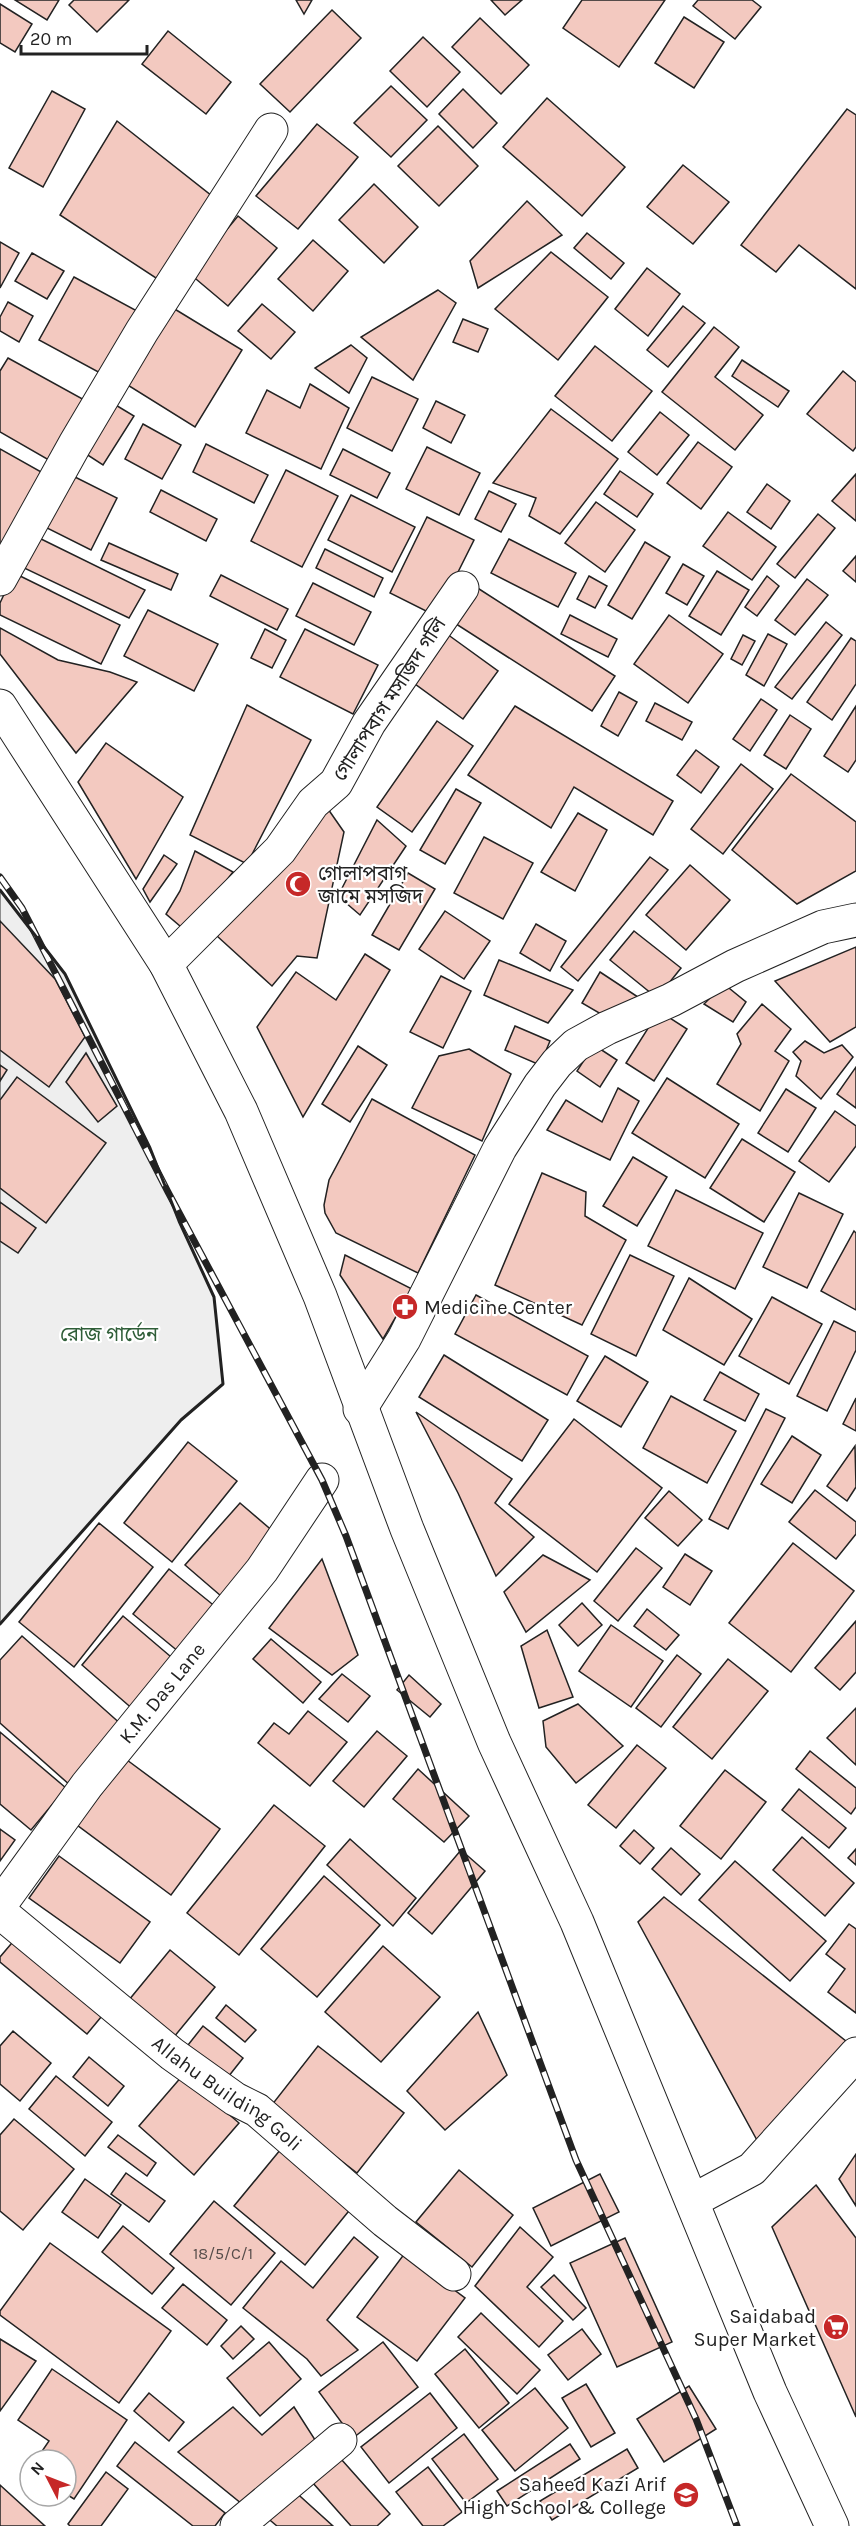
<svg xmlns="http://www.w3.org/2000/svg" width="856" height="2526" font-family="Karla,'Noto Sans Bengali',sans-serif">
	<style>
		.green { fill: #eee; stroke: #6f6f6f; stroke-width: 1.5 }
		.building { fill: #f3c9c0; stroke: #222; stroke-width: 1.5 }
		.lines { fill: none; stroke-linecap: round; stroke-linejoin: round }
		.street-casing { stroke: #222; stroke-width: 35 }
		.street { stroke: #fff; stroke-width: 33 }
		.rail-casing { stroke: #222; stroke-width: 7 }
		.rail { stroke: #fff; stroke-width: 4.5; stroke-dasharray: 14; stroke-linecap: butt }
		.wall { stroke: #222; stroke-width: 3 }
		.labels { text-anchor: middle; stroke-width: 4.5; stroke-linejoin: round; paint-order: stroke }
		.number-label { font-size: 16px; fill: #564c4a }
		.street-label { font-size: 20px; fill: #222; stroke: #fff }
		.poi-label { font-size: 20px; fill: #222; stroke: #fff; text-anchor: start }
		.park-label { font-size: 20px; fill: #2f5e38; stroke: #fff }
	</style>
	<rect width="100%" height="100%" fill="#fff"/>
	<path class="green" d="M0,890L65,974L150,1148L179,1221L214,1297L223,1384L181,1420L0,1624Z"/>
	<g class="building">
		<path d="M15,0H59L47,20Z"/>
		<path d="M74,0H129L97,32L69,5Z"/>
		<path d="M296,0H312L304,14Z"/>
		<path d="M491,0H522L505,15Z"/>
		<path d="M582,0H665L619,67L563,28Z"/>
		<path d="M698,0H752L761,7L735,39L693,6Z"/>
		<path d="M0,4L32,24L15,52L0,43Z"/>
		<path d="M332,10L361,38L290,112L260,84Z"/>
		<path d="M684,17L724,42L694,88L655,63Z"/>
		<path d="M480,18L529,65L501,94L452,47Z"/>
		<path d="M168,31L231,82L206,114L142,64Z"/>
		<path d="M423,37L460,72L427,107L390,71Z"/>
		<path d="M391,86L427,120L391,157L354,123Z"/>
		<path d="M463,89L497,123L473,148L439,114Z"/>
		<path d="M52,91L85,109L43,187L9,168Z"/>
		<path d="M547,98L625,167L582,216L503,147Z"/>
		<path d="M847,109L856,115V289L799,245L776,272L741,245Z"/>
		<path d="M117,121L217,200L159,280L60,215Z"/>
		<path d="M317,124L358,157L298,229L256,196Z"/>
		<path d="M438,126L478,166L439,206L398,166Z"/>
		<path d="M683,165L729,202L693,244L647,207Z"/>
		<path d="M374,184L418,227L384,263L339,220Z"/>
		<path d="M527,201L562,235L478,288L470,261Z"/>
		<path d="M238,216L277,248L228,306L190,274Z"/>
		<path d="M587,233L624,263L611,279L574,248Z"/>
		<path d="M313,240L348,271L313,311L278,279Z"/>
		<path d="M0,242L19,253L0,288Z"/>
		<path d="M551,252L608,297L558,360L495,309Z"/>
		<path d="M32,253L64,271L47,299L15,281Z"/>
		<path d="M647,268L680,294L648,336L615,309Z"/>
		<path d="M74,277L137,311L102,374L39,340Z"/>
		<path d="M438,290L456,303L413,380L361,337Z"/>
		<path d="M8,302L33,316L19,342L0,331V317Z"/>
		<path d="M262,304L295,332L271,359L238,331Z"/>
		<path d="M683,306L705,323L668,367L647,350Z"/>
		<path d="M173,308L242,350L195,427L126,384Z"/>
		<path d="M463,319L488,329L478,352L453,342Z"/>
		<path d="M714,327L739,347L715,377L763,415L735,450L662,392Z"/>
		<path d="M351,345L367,358L349,393L315,368Z"/>
		<path d="M595,346L652,391L612,441L555,396Z"/>
		<path d="M8,358L88,402L54,463L0,432V371Z"/>
		<path d="M742,360L789,391L778,407L732,376Z"/>
		<path d="M843,371L856,382V447L853,451L807,414Z"/>
		<path d="M372,377L418,399L392,451L347,428Z"/>
		<path d="M310,384L349,408L321,469L246,433L267,390L300,408Z"/>
		<path d="M436,401L465,415L451,443L423,428Z"/>
		<path d="M114,404L134,416L103,465L83,452Z"/>
		<path d="M551,409L618,459L560,534L529,516L536,498L493,483Z"/>
		<path d="M660,412L689,435L657,475L628,452Z"/>
		<path d="M143,424L181,445L162,479L125,459Z"/>
		<path d="M698,442L732,467L701,509L667,483Z"/>
		<path d="M206,444L268,475L254,503L193,472Z"/>
		<path d="M427,447L480,473L459,515L406,489Z"/>
		<path d="M0,449L43,473L0,548Z"/>
		<path d="M343,449L390,473L377,498L330,475Z"/>
		<path d="M286,470L338,496L302,567L251,541Z"/>
		<path d="M620,471L653,494L637,517L604,494Z"/>
		<path d="M67,473L117,498L91,550L41,525Z"/>
		<path d="M856,474V521L832,501Z"/>
		<path d="M767,484L790,501L771,529L747,512Z"/>
		<path d="M161,490L217,519L206,541L150,512Z"/>
		<path d="M489,491L516,504L501,532L475,519Z"/>
		<path d="M351,495L415,527L392,572L328,540Z"/>
		<path d="M596,502L635,530L605,572L565,543Z"/>
		<path d="M728,512L776,547L752,580L703,546Z"/>
		<path d="M818,514L835,528L795,578L777,564Z"/>
		<path d="M427,517L474,540L436,616L390,593Z"/>
		<path d="M35,536L145,590L129,618L22,567Z"/>
		<path d="M509,539L576,573L558,607L491,573Z"/>
		<path d="M645,542L670,557L632,619L608,605Z"/>
		<path d="M109,543L178,574L171,590L101,560Z"/>
		<path d="M325,549L383,578L374,597L316,568Z"/>
		<path d="M856,556V582L843,571Z"/>
		<path d="M683,564L704,576L687,605L666,593Z"/>
		<path d="M717,571L749,590L721,635L689,616Z"/>
		<path d="M14,573L120,625L101,664L0,615V603Z"/>
		<path d="M221,575L288,609L277,630L210,596Z"/>
		<path d="M589,576L607,586L595,608L577,599Z"/>
		<path d="M767,576L779,586L757,616L745,607Z"/>
		<path d="M807,579L828,595L795,635L775,620Z"/>
		<path d="M313,583L371,612L354,645L296,616Z"/>
		<path d="M476,587L615,676L592,711L453,622Z"/>
		<path d="M148,610L218,644L194,691L124,656Z"/>
		<path d="M570,615L617,639L608,657L561,634Z"/>
		<path d="M669,615L723,654L688,703L634,664Z"/>
		<path d="M826,622L842,635L792,699L775,687Z"/>
		<path d="M0,628L58,660L110,672L137,682L76,753L0,654Z"/>
		<path d="M265,629L286,640L272,668L251,658Z"/>
		<path d="M305,629L378,665L353,714L280,677Z"/>
		<path d="M447,634L498,671L463,719L411,681Z"/>
		<path d="M768,634L787,644L764,686L746,675Z"/>
		<path d="M743,635L755,641L742,665L731,659Z"/>
		<path d="M851,638L856,641V684L832,720L807,702Z"/>
		<path d="M619,692L637,702L618,736L601,726Z"/>
		<path d="M761,699L777,710L750,751L733,739Z"/>
		<path d="M655,703L692,722L682,740L646,721Z"/>
		<path d="M247,705L311,740L247,864L190,835Z"/>
		<path d="M515,706L673,801L653,835L574,787L551,828L468,775Z"/>
		<path d="M856,706V760L848,772L824,756Z"/>
		<path d="M790,715L811,729L786,769L764,755Z"/>
		<path d="M437,721L473,746L412,832L377,807Z"/>
		<path d="M106,743L183,797L136,879L78,782Z"/>
		<path d="M696,750L719,767L701,793L677,775Z"/>
		<path d="M741,764L773,789L723,854L691,829Z"/>
		<path d="M791,774L856,822V871L797,904L732,850Z"/>
		<path d="M456,789L481,803L445,864L420,850Z"/>
		<path d="M328,809L344,832L317,958L297,956L272,986L217,936Z"/>
		<path d="M578,813L607,830L575,891L541,872Z"/>
		<path d="M377,820L406,846L360,915L338,896Z"/>
		<path d="M484,837L533,863L503,919L454,893Z"/>
		<path d="M195,851L233,872L187,932L166,914L180,891Z"/>
		<path d="M164,855L177,864L150,902L143,889Z"/>
		<path d="M650,857L668,870L578,981L561,967Z"/>
		<path d="M690,865L730,900L686,950L646,915Z"/>
		<path d="M408,873L435,889L399,950L372,935Z"/>
		<path d="M445,911L490,941L464,979L419,949Z"/>
		<path d="M0,921L55,979L85,1037L49,1087L0,1050Z"/>
		<path d="M536,924L566,941L550,971L520,953Z"/>
		<path d="M634,931L681,968L657,998L610,960Z"/>
		<path d="M856,947V1027L830,1042L775,981Z"/>
		<path d="M365,954L390,970L303,1117L257,1027L296,972L336,1000Z"/>
		<path d="M499,960L573,990L548,1023L484,995Z"/>
		<path d="M600,972L647,1003L613,1021L582,1003Z"/>
		<path d="M441,976L471,991L443,1048L410,1032Z"/>
		<path d="M724,984L746,1002L733,1022L704,1004Z"/>
		<path d="M762,1004L791,1029L775,1051L789,1061L760,1111L717,1084L741,1044L737,1034Z"/>
		<path d="M659,1011L687,1029L654,1081L626,1063Z"/>
		<path d="M515,1026L550,1041L540,1065L505,1050Z"/>
		<path d="M805,1041L824,1053L842,1045L853,1057L821,1099L796,1076L801,1061L793,1052Z"/>
		<path d="M594,1045L617,1060L600,1087L577,1071Z"/>
		<path d="M358,1046L387,1065L350,1122L322,1104Z"/>
		<path d="M469,1049L511,1074L482,1141L412,1108L439,1056Z"/>
		<path d="M86,1053L117,1106L98,1122L66,1082Z"/>
		<path d="M0,1065L7,1070L0,1081Z"/>
		<path d="M856,1067V1108L837,1094Z"/>
		<path d="M17,1077L106,1143L46,1223L0,1188V1100Z"/>
		<path d="M667,1078L739,1124L705,1178L632,1133Z"/>
		<path d="M618,1088L639,1101L610,1160L547,1130L566,1100L602,1122Z"/>
		<path d="M786,1089L816,1108L788,1152L758,1133Z"/>
		<path d="M372,1099L475,1155L418,1273L336,1233L325,1213L324,1205L329,1180Z"/>
		<path d="M835,1111L856,1126V1146L829,1182L799,1161Z"/>
		<path d="M742,1139L795,1172L764,1222L710,1188Z"/>
		<path d="M633,1157L667,1177L637,1226L603,1206Z"/>
		<path d="M542,1173L586,1192L585,1216L626,1240L582,1325L495,1285Z"/>
		<path d="M676,1190L763,1233L735,1289L648,1246Z"/>
		<path d="M799,1193L843,1214L807,1288L763,1267Z"/>
		<path d="M0,1202L36,1228L18,1253L0,1241Z"/>
		<path d="M854,1231L856,1233V1310L821,1291Z"/>
		<path d="M345,1255L412,1289L383,1339L340,1275Z"/>
		<path d="M630,1255L674,1276L636,1356L591,1334Z"/>
		<path d="M689,1278L752,1319L724,1365L663,1330Z"/>
		<path d="M476,1295L588,1356L567,1395L455,1334Z"/>
		<path d="M772,1297L822,1324L789,1384L739,1356Z"/>
		<path d="M834,1321L856,1332V1350L827,1411L797,1396Z"/>
		<path d="M444,1355L548,1420L522,1461L419,1397Z"/>
		<path d="M605,1356L648,1382L621,1427L577,1401Z"/>
		<path d="M720,1372L759,1394L745,1421L704,1400Z"/>
		<path d="M671,1396L736,1431L707,1483L643,1448Z"/>
		<path d="M856,1398V1431L843,1424Z"/>
		<path d="M766,1409L785,1418L728,1529L709,1519Z"/>
		<path d="M416,1412L512,1479L495,1503L534,1537L496,1576L458,1493Z"/>
		<path d="M574,1419L662,1488L597,1572L509,1504Z"/>
		<path d="M792,1436L821,1455L792,1503L761,1484Z"/>
		<path d="M188,1442L237,1481L172,1562L124,1523Z"/>
		<path d="M855,1446L856,1487L847,1501L827,1486Z"/>
		<path d="M815,1490L856,1522V1534L836,1559L789,1522Z"/>
		<path d="M669,1491L702,1520L678,1546L645,1518Z"/>
		<path d="M240,1503L282,1539L228,1602L185,1565Z"/>
		<path d="M99,1523L153,1567L74,1667L19,1622Z"/>
		<path d="M793,1543L854,1591L791,1672L729,1623Z"/>
		<path d="M636,1548L662,1568L618,1621L594,1601Z"/>
		<path d="M685,1554L712,1571L690,1605L663,1587Z"/>
		<path d="M543,1555L590,1580L526,1632L504,1592Z"/>
		<path d="M322,1559L358,1655L332,1675L269,1628Z"/>
		<path d="M169,1569L222,1612L185,1657L133,1614Z"/>
		<path d="M582,1603L602,1625L578,1646L559,1625Z"/>
		<path d="M647,1609L679,1635L666,1650L634,1626Z"/>
		<path d="M123,1616L177,1662L135,1711L82,1665Z"/>
		<path d="M856,1621V1672L840,1690L815,1668Z"/>
		<path d="M611,1625L663,1661L631,1707L579,1671Z"/>
		<path d="M547,1630L573,1697L539,1708L521,1646Z"/>
		<path d="M22,1636L123,1726L71,1786L0,1723V1660Z"/>
		<path d="M271,1639L321,1682L303,1703L253,1659Z"/>
		<path d="M677,1655L701,1674L661,1727L636,1708Z"/>
		<path d="M728,1659L768,1691L712,1759L673,1727Z"/>
		<path d="M342,1674L370,1696L348,1722L319,1699Z"/>
		<path d="M409,1675L441,1704L430,1717L397,1690Z"/>
		<path d="M578,1704L623,1746L576,1783L546,1747L543,1721Z"/>
		<path d="M856,1708V1765L827,1738Z"/>
		<path d="M308,1711L347,1742L310,1786L258,1743L274,1723L289,1734Z"/>
		<path d="M377,1731L407,1756L364,1807L333,1781Z"/>
		<path d="M0,1732L66,1788L31,1830L0,1804Z"/>
		<path d="M637,1745L666,1768L616,1828L588,1805Z"/>
		<path d="M810,1751L856,1788V1807L851,1814L796,1769Z"/>
		<path d="M127,1760L220,1829L171,1895L77,1825Z"/>
		<path d="M418,1769L469,1816L444,1842L393,1799Z"/>
		<path d="M725,1770L766,1802L721,1859L680,1826Z"/>
		<path d="M799,1789L846,1828L829,1848L782,1810Z"/>
		<path d="M274,1805L325,1846L239,1955L187,1913Z"/>
		<path d="M0,1829L15,1840L0,1861Z"/>
		<path d="M634,1830L654,1848L640,1864L620,1846Z"/>
		<path d="M802,1837L854,1883L825,1916L773,1870Z"/>
		<path d="M350,1839L416,1898L393,1926L327,1865Z"/>
		<path d="M671,1848L700,1874L681,1895L652,1869Z"/>
		<path d="M856,1849V1865L848,1858Z"/>
		<path d="M461,1850L485,1871L432,1934L408,1913Z"/>
		<path d="M59,1856L150,1922L120,1963L29,1898Z"/>
		<path d="M735,1861L826,1941L790,1981L699,1900Z"/>
		<path d="M324,1876L380,1925L317,1997L261,1949Z"/>
		<path d="M664,1897L851,2045L758,2142L638,1922Z"/>
		<path d="M849,1924L856,1929V2013L828,1992L845,1969L826,1954Z"/>
		<path d="M22,1931L111,2005L87,2034L0,1962V1957Z"/>
		<path d="M383,1946L440,1997L381,2062L325,2012Z"/>
		<path d="M170,1950L215,1987L169,2043L124,2006Z"/>
		<path d="M226,2005L256,2030L245,2042L216,2018Z"/>
		<path d="M478,2012L507,2075L445,2130L407,2091Z"/>
		<path d="M203,2026L243,2058L221,2086L181,2054Z"/>
		<path d="M13,2031L51,2063L20,2101L0,2084V2046Z"/>
		<path d="M318,2046L404,2113L357,2173L271,2106Z"/>
		<path d="M89,2057L124,2086L108,2106L73,2077Z"/>
		<path d="M183,2075L239,2123L194,2175L139,2126Z"/>
		<path d="M56,2076L112,2122L85,2156L29,2109Z"/>
		<path d="M14,2119L74,2169L23,2230L0,2211V2135Z"/>
		<path d="M118,2135L156,2163L147,2176L108,2147Z"/>
		<path d="M290,2138L361,2196L305,2265L234,2206Z"/>
		<path d="M856,2154V2206L839,2179Z"/>
		<path d="M459,2170L513,2215L472,2267L416,2222Z"/>
		<path d="M126,2173L165,2201L149,2222L111,2194Z"/>
		<path d="M600,2174L619,2212L551,2246L533,2208Z"/>
		<path d="M85,2179L121,2205L98,2238L62,2212Z"/>
		<path d="M816,2185L856,2238V2417L772,2227Z"/>
		<path d="M214,2201L275,2253L231,2305L170,2254Z"/>
		<path d="M123,2226L174,2268L152,2294L102,2252Z"/>
		<path d="M520,2227L553,2257L527,2287L563,2321L539,2347L475,2286Z"/>
		<path d="M354,2237L378,2257L327,2320L358,2350L321,2376L307,2359L243,2308L281,2261L313,2288Z"/>
		<path d="M625,2238L672,2342L617,2367L570,2263Z"/>
		<path d="M50,2243L171,2331L119,2403L0,2315V2311Z"/>
		<path d="M405,2253L465,2298L417,2361L357,2317Z"/>
		<path d="M554,2275L586,2308L573,2320L541,2287Z"/>
		<path d="M183,2284L227,2320L207,2345L162,2308Z"/>
		<path d="M481,2313L540,2370L517,2394L458,2337Z"/>
		<path d="M241,2326L254,2339L233,2359L221,2346Z"/>
		<path d="M582,2329L601,2354L568,2380L548,2355Z"/>
		<path d="M0,2339L36,2361L0,2411Z"/>
		<path d="M269,2342L301,2379L260,2416L227,2378Z"/>
		<path d="M383,2342L418,2387L353,2438L319,2392Z"/>
		<path d="M465,2349L509,2403L479,2428L435,2374Z"/>
		<path d="M52,2369L127,2420L74,2499L66,2494V2460H36L49,2441L18,2420Z"/>
		<path d="M586,2384L615,2433L591,2447L562,2398Z"/>
		<path d="M689,2386L716,2429L664,2462L637,2419Z"/>
		<path d="M535,2388L568,2428L515,2471L482,2430Z"/>
		<path d="M149,2393L184,2422L169,2441L134,2411Z"/>
		<path d="M430,2393L457,2428L389,2483L361,2447Z"/>
		<path d="M233,2407L262,2435L294,2407L319,2446L247,2508L178,2452Z"/>
		<path d="M464,2434L498,2479L466,2503L432,2459Z"/>
		<path d="M135,2442L225,2513L215,2526H193L117,2466Z"/>
		<path d="M570,2444L580,2459L507,2506L497,2491Z"/>
		<path d="M627,2449L638,2468L552,2520L540,2501Z"/>
		<path d="M333,2450L390,2514L377,2526H351L305,2474Z"/>
		<path d="M428,2467L462,2512L443,2526H423L396,2492Z"/>
		<path d="M106,2472L128,2489L101,2526H70L68,2524Z"/>
		<path d="M0,2485L45,2526H0Z"/>
		<path d="M291,2488L333,2526H277L265,2516Z"/>
	</g>
	<g class="lines">
		<g class="street-casing">
			<g id="street">
				<path d="M0,579L75,444L142,331L271,130"/>
				<path d="M0,706L166,964L241,1111L320,1296L407,1529L494,1742L577,1922L770,2392L832,2526"/>
				<path d="M166,964L280,850L313,803L336,783L369,723L462,588"/>
				<path d="M360,1409L404,1339L500,1148L540,1085L557,1063L576,1045L607,1028L671,1000L735,966L823,927L856,920"/>
				<path id="s1" d="M0,1905L87,1785L262,1570L322,1480"/>
				<path id="s2" d="M0,1912L172,2054L235,2099L257,2110L385,2221L454,2274"/>
				<path d="M692,2201L752,2169L856,2054"/>
				<path d="M237,2526L340,2440"/>
			</g>
		</g>
		<use href="#street" class="street"/>
		<g class="rail-casing">
			<path id="rail" d="M0,877L22,908L168,1192L322,1480L346,1536L576,2160L696,2419L737,2526"/>
		</g>
		<use href="#rail" class="rail"/>
		<path class="wall" d="M0,890L65,974L150,1148L179,1221L214,1297L223,1384L181,1420L0,1624"/>
	</g>
	<defs>
		<g id="mosque-disc" transform="scale(1.35)"><circle r="9.5" fill="#c62828" stroke="#fff"/><path d="M3.5-4.9A6 6 0 1 0 3.5 4.9A5 5 0 1 1 3.5-4.9Z" fill="#fff"/></g>
		<g id="pharmacy-disc" transform="scale(1.35)"><circle r="9.5" fill="#c62828" stroke="#fff"/><path d="M-2-6h4v4h4v4h-4v4h-4v-4h-4v-4h4Z" fill="#fff"/></g>
		<g id="supermarket-disc" transform="scale(1.35)"><circle r="9.5" fill="#c62828" stroke="#fff"/><path d="M-6-5.5h2.5l.6 2H6L4.5 2H-2.5L-4.4-4H-6ZM-1.5 3.2a1.3 1.3 0 1 0 .1 0ZM3 3.2a1.3 1.3 0 1 0 .1 0Z" fill="#fff"/></g>
		<g id="school-disc" transform="scale(1.35)"><circle r="9.5" fill="#c62828" stroke="#fff"/><path d="M0-5L7-2L0 1L-7-2ZM-4 1L0 2.5L4 1V4Q0 6-4 4Z" fill="#fff"/></g>
	</defs>
	<g fill-rule="evenodd">
		<use href="#mosque-disc" x="298" y="884"/>
		<use href="#pharmacy-disc" x="405" y="1307"/>
		<use href="#supermarket-disc" x="836" y="2327"/>
		<use href="#school-disc" x="686" y="2495"/>
	</g>
	<g class="labels">
		<g class="number-label">
			<text x="223" y="2259">18/5/C/1</text>
		</g>
		<g class="street-label">
			<text transform="translate(389 699) rotate(-57)" y="7">গোলাপবাগ মসজিদ গলি</text>
			<text dy="7" stroke="none"><textPath href="#s1" startOffset="267">K.M. Das Lane</textPath></text>
			<text dy="7" stroke="none"><textPath href="#s2" startOffset="291">Allahu Building Goli</textPath></text>
		</g>
		<g class="poi-label">
			<text x="318" y="880">গোলাপবাগ<tspan x="318" dy="23">জামে মসজিদ</tspan></text>
			<text x="424" y="1314">Medicine Center</text>
			<text x="816" y="2323" text-anchor="end">Saidabad<tspan x="816" dy="23">Super Market</tspan></text>
			<text x="666" y="2491" text-anchor="end">Saheed Kazi Arif<tspan x="666" dy="23">High School &amp; College</tspan></text>
		</g>
		<g class="park-label">
			<text x="109" y="1341">রোজ গার্ডেন</text>
		</g>
	</g>
	<g transform="translate(48 2478) rotate(312)"><circle r="28" fill="#ffffff" stroke="#a7a7a7" stroke-width="1.5"/>
	<path d="M0-4.5L10 22L0 15L-10 22Z" fill="#c62828"/>
	<text y="-9" font-size="16" font-weight="bold" text-anchor="middle" fill="#222222">N</text>
	</g>
	<path d="M21 45v9h126v-9" fill="none" stroke="#222222" stroke-width="3"/>
	<text x="30" y="45" font-size="18" fill="#222222" stroke="#ffffff" stroke-width="4.5" paint-order="stroke">20 m</text>
</svg>
